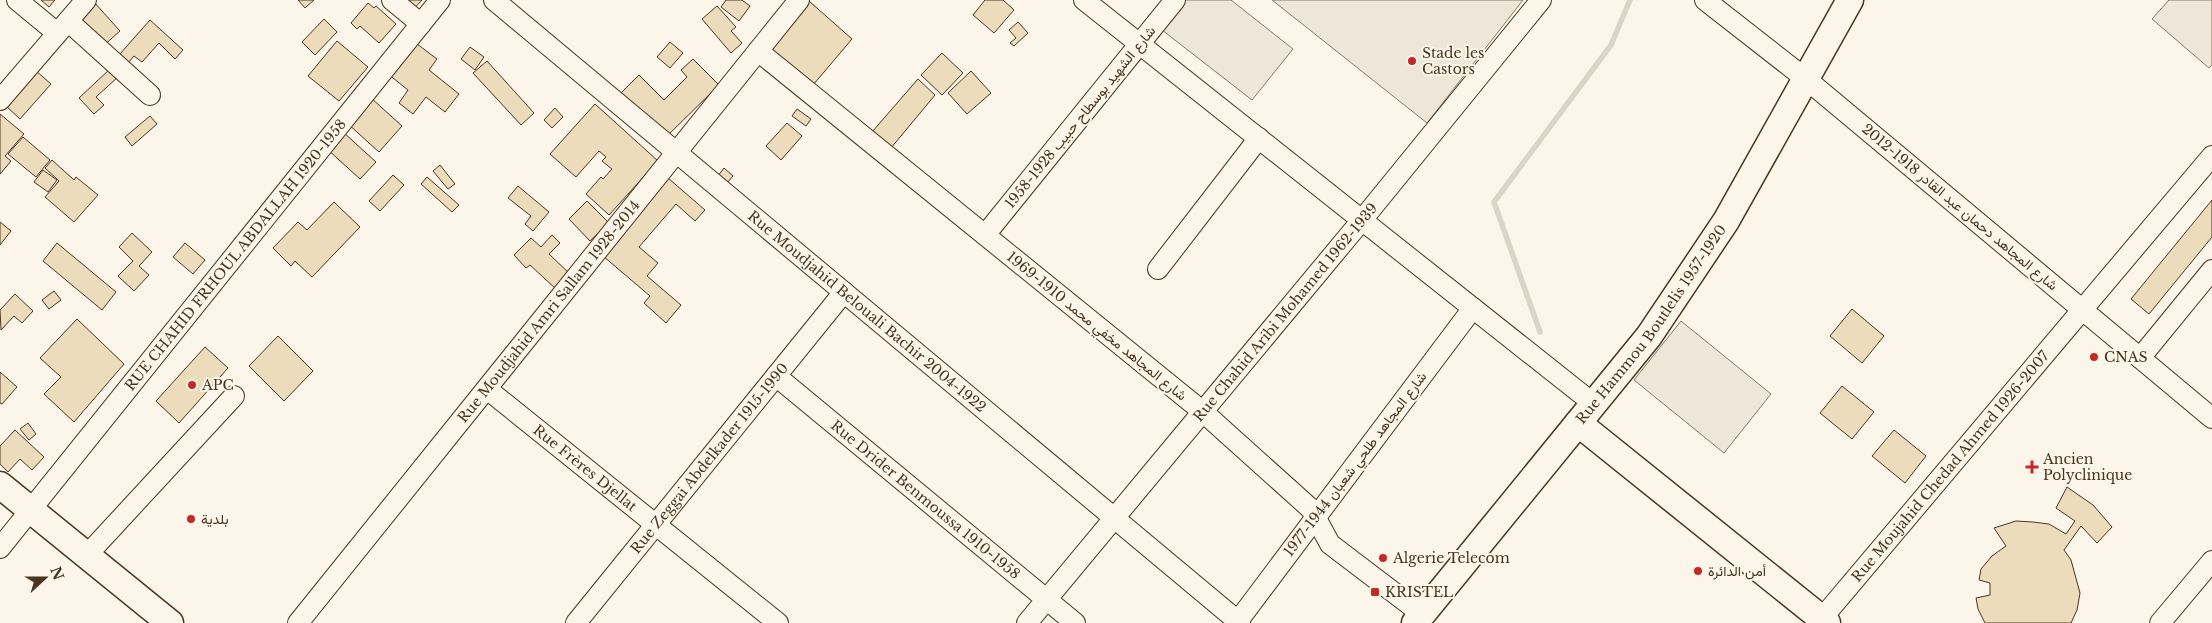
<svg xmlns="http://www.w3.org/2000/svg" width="2212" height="623" font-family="'Libre Baskerville',Vazirmatn,serif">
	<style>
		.green { fill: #ede6d9; stroke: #887966 }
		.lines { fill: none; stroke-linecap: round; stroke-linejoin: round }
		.stream { stroke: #dcd4c6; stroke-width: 5.5 }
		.building { fill: #ecdcbc; stroke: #4a3520 }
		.minor-casing { stroke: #4a3520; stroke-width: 22 }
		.major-casing { stroke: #4a3520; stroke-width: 29 }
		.minor { stroke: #fbf6e9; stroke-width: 20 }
		.major { stroke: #fbf6e9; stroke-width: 26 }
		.poi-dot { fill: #c62828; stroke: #fbf6e9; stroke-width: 2 }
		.labels { text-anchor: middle; stroke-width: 4; stroke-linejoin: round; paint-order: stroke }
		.poi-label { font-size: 14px; fill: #4a3520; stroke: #fbf6e9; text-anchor: start }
		.street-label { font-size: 14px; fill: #4a3520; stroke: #fbf6e9 }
	</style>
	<rect width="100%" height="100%" fill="#fbf6e9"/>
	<g class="green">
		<path d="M1185,0H1231L1293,49L1252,100L1162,30Z"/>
		<path d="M1272,0H1523L1427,123Z"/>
		<path d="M2169,0H2212V65L2209,68L2152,19Z"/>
		<path d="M1681,321L1771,394L1724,453L1634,380Z"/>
	</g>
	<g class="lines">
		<path class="stream" d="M1540,332L1494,202L1611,45L1630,0"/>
	</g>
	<g class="building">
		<path d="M41,0H55L49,7Z"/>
		<path d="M298,0H314L305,8Z"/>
		<path d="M389,0H422L407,16Z"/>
		<path d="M726,0H742L750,6L739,21L721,7Z"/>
		<path d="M985,0H1003L1014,10L994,33L973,15Z"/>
		<path d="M809,1L852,39L813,85L769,47Z"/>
		<path d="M94,2L120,31L103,46L77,17Z"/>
		<path d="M368,3L374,8L376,6L396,24L379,43L360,26L357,29L351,23Z"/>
		<path d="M717,6L736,27L731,31L742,43L731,53L702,19Z"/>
		<path d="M324,19L337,32L315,55L302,42Z"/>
		<path d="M150,20L183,50L175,59L159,43L142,62L134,56L128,63L119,55Z"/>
		<path d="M1018,22L1028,33L1014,46L1010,43L1016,38L1009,30Z"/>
		<path d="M337,41L368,67L339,101L308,76Z"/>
		<path d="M413,41L437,59L429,70L459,94L445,112L426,97L413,114L399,103L408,90L388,74Z"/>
		<path d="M670,42L683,53L670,68L657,57Z"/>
		<path d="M470,47L484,57L475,70L461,59Z"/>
		<path d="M942,53L963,73L942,95L921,75Z"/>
		<path d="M693,59L719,85L664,139L620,94L639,75L664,100L687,77L681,70Z"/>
		<path d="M487,61L534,113L521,125L473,73Z"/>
		<path d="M110,69L118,77L96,97L104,105L94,114L79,98Z"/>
		<path d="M35,70L51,84L20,119L4,104Z"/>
		<path d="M971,71L991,93L967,114L948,93Z"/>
		<path d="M918,79L935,95L891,148L872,132Z"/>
		<path d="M370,97L402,126L379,152L347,123Z"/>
		<path d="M595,104L658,161L609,215L586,194L601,177L603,179L612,169L602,161L606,157L599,151L576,177L550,154Z"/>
		<path d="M555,108L563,117L552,128L544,120Z"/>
		<path d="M797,109L811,119L806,126L792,116Z"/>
		<path d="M0,114L24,134L5,156L11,161L0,174Z"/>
		<path d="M150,116L157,124L132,146L125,137Z"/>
		<path d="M787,123L802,136L781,160L766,146Z"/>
		<path d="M343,132L376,162L360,179L327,149Z"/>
		<path d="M23,137L50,160L36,177L8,154Z"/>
		<path d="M52,160L74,180L76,177L98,195L74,222L45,197L59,181L45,168Z"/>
		<path d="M440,165L455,184L448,189L433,171Z"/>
		<path d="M724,168L733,176L722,189L713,182Z"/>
		<path d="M43,170L57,180L48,192L34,182Z"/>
		<path d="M393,175L404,185L380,211L369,201Z"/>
		<path d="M427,177L459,205L452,212L421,184Z"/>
		<path d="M668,178L705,210L695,221L676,204L639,247L658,263L647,276L681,305L666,323L644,303L650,296L603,256Z"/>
		<path d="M518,186L549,212L533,231L525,224L531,216L508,198Z"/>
		<path d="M2212,200V237L2149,314L2131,299Z"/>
		<path d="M587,201L609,223L590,241L569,219Z"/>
		<path d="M334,202L360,227L312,277L295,261L291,266L273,248L298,222L307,230Z"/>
		<path d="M0,222L11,231L0,245Z"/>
		<path d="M132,233L152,252L139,266L149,275L134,291L118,276L133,261L119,247Z"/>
		<path d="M552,235L560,243L549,254L571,275L557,290L530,265L526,268L514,255L531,238L541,247Z"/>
		<path d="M57,243L116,292L102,310L43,261Z"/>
		<path d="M185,243L205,260L193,274L173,257Z"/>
		<path d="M54,291L61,300L49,309L42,300Z"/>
		<path d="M15,294L33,311L22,323L14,316L1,330L0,310Z"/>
		<path d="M1852,309L1884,336L1862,363L1830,336Z"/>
		<path d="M77,319L124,364L74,422L44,394L61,377L40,358Z"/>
		<path d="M278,336L313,371L284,401L249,366Z"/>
		<path d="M205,347L228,368L179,423L156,401Z"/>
		<path d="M0,372L17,387L2,404L0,403Z"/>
		<path d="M1842,386L1874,412L1852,439L1820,413Z"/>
		<path d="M28,423L36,434L29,440L20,429Z"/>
		<path d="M15,430L44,457L32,470L20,459L8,472L0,464V446Z"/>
		<path d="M1894,430L1926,456L1905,483L1872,456Z"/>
		<path d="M2067,487L2093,505L2112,527L2097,543L2081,526L2064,550L2071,560L2080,593L2077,610L2071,623H1985L1978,609L1976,598L1990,595V583L1979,580L1981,569L1992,556L2006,546L1994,528L2016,521L2033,522L2049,524L2066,534L2075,521L2056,508Z"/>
	</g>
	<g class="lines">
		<g class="minor-casing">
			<g id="minor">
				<path d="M17,0L57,33"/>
				<path d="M392,0L421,24"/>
				<path id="s1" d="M494,0L1240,623"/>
				<path d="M1084,0L1594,404"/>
				<path d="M1705,0L1806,79L2212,418"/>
				<path d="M68,21L150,95"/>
				<path d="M758,51L1202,411L1311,509L1330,544L1422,614"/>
				<path d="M0,100L86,0"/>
				<path d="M985,235L1175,0"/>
				<path d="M1158,269L1259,138"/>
				<path d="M2140,358L2212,270"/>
				<path id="s2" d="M776,376L1075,623"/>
				<path id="s3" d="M487,389L778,623"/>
				<path id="s4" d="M0,548L440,0"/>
				<path d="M87,555L234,396"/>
				<path d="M1238,621L1473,308"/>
				<path id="s5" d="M298,623L799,0"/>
				<path id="s6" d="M576,623L844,292"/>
				<path id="s7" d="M1027,623L1362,220L1541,0"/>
				<path id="s8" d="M1818,623L2212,156"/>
				<path d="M2160,623L2212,561"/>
			</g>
		</g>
		<g class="major-casing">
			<g id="major">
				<path d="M1578,423L1827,623"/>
				<path d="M0,485L170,623"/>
				<path id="s9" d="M1415,623L1649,336L1726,221L1850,0"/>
			</g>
		</g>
		<use href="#minor" class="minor"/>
		<use href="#major" class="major"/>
	</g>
	<g class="poi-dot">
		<circle cx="1412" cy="61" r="5"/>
		<circle cx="2094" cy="357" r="5"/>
		<circle cx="192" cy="385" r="5"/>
		<path d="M2029.5 459.5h5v5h5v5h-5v5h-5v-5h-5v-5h5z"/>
		<circle cx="191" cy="519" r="5"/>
		<circle cx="1383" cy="558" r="5"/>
		<circle cx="1698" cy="571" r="5"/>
		<rect x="1370" y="587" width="10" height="10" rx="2.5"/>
	</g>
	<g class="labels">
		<g class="poi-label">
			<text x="1422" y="58">Stade les<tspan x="1422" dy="16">Castors</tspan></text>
			<text x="2104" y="362">CNAS</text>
			<text x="202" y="390">APC</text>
			<text x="2043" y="464">Ancien<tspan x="2043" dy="16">Polyclinique</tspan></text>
			<text x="201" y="524">بلدية</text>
			<text x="1393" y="563">Algerie Telecom</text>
			<text x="1708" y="576">أمن الدائرة</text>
			<text x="1385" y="597">KRISTEL</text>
		</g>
		<g class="street-label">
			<text transform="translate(1080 117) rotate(-51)" y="5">شارع الشهيد بوسطاح حبيب 1928-1958</text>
			<text transform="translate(1960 207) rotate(40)" y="5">شارع المجاهد دحمان عبد القادر 1918-2012</text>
			<text dy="5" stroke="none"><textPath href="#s4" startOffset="376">RUE CHAHID FRHOUL ABDALLAH 1920-1958</textPath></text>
			<text dy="5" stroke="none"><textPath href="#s1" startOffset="486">Rue Moudjahid Belouali Bachir 2004-1922</textPath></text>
			<text dy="5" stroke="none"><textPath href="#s5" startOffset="400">Rue Moudjahid Amri Sallam 1928-2014</textPath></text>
			<text dy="5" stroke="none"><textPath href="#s7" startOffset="404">Rue Chahid Aribi Mohamed 1962-1939</textPath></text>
			<text dy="5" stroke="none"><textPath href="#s9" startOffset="381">Rue Hammou Boutlelis 1957-1920</textPath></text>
			<text transform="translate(1097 326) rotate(39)" y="5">شارع المجاهد مخفي محمد 1910-1969</text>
			<text dy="5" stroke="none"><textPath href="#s6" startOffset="212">Rue Zeggai Abdelkader 1915-1990</textPath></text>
			<text transform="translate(1355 464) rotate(-53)" y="5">شارع المجاهد طلحي شعبان 1944-1977</text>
			<text dy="5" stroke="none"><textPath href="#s8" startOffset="205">Rue Moujahid Chedad Ahmed 1926-2007</textPath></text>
			<text dy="5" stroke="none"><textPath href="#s3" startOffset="126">Rue Frères Djellat</textPath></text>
			<text dy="5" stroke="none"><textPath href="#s2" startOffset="194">Rue Drider Benmoussa 1910-1958</textPath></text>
		</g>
	</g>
	<g transform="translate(45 578) rotate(69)" stroke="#fbf6e9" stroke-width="4" paint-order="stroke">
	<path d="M0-4L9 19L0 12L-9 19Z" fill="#4a3520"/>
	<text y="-8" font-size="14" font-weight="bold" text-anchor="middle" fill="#4a3520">N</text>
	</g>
</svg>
